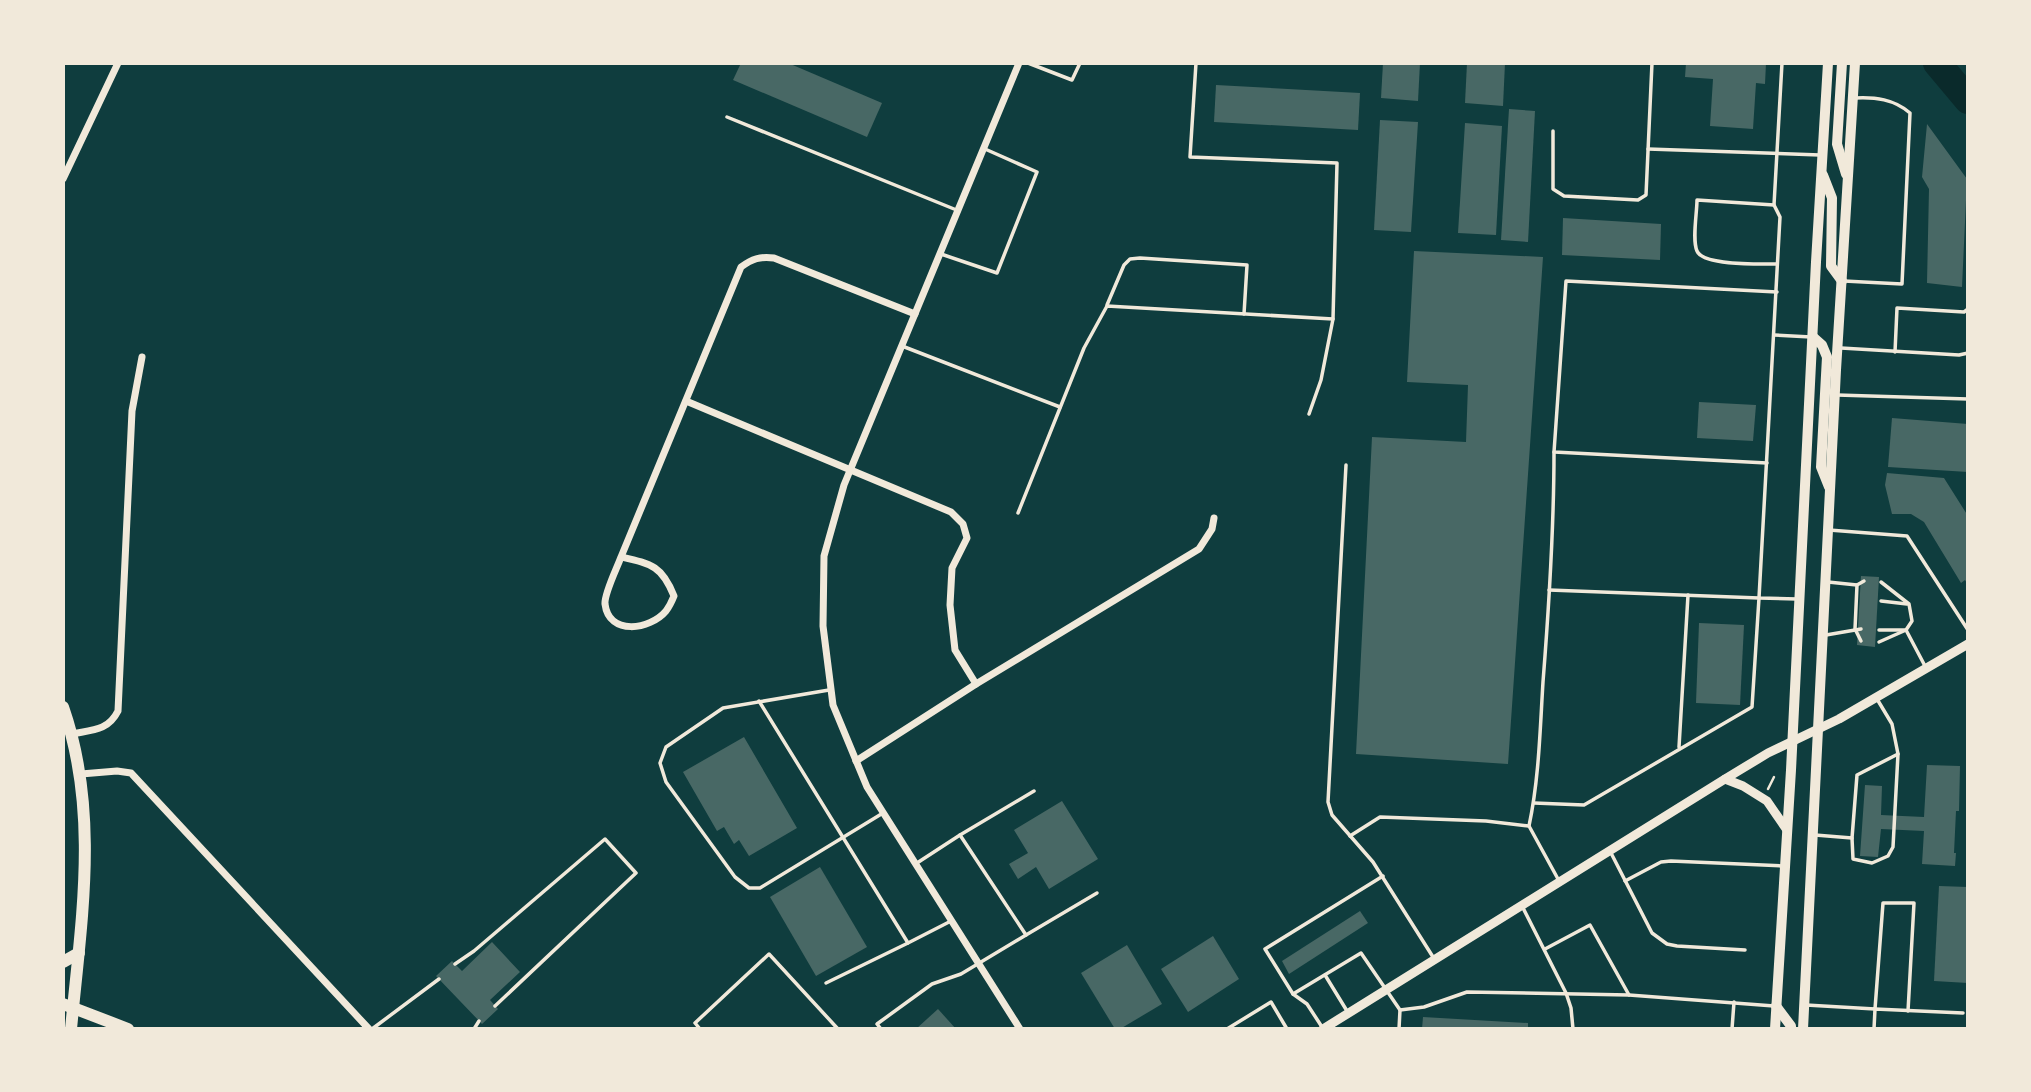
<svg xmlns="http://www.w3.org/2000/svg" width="2031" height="1092" font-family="'Alegreya Sans',sans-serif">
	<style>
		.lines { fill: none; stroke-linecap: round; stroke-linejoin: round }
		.river { stroke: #0a2a2b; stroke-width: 28 }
		.building { fill: #486865 }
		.path { stroke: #f1e9da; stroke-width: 2.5 }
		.service { stroke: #f1e9da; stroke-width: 3.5 }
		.minor { stroke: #f1e9da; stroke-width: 7 }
		.tertiary { stroke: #f1e9da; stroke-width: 9 }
		.primary { stroke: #f1e9da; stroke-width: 10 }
		.trunk { stroke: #f1e9da; stroke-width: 12 }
	</style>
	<rect width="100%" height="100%" fill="#0f3d3e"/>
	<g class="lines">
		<path class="river" d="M1937,63L1968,100"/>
	</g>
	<g class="building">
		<path d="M741,63H788L882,103L867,137L733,80Z"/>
		<path d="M1383,63H1420L1418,101L1381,98Z"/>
		<path d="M1467,63H1505L1503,106L1465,103Z"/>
		<path d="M1686,63H1766L1765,84L1756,83L1753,129L1710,126L1713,79L1685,77Z"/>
		<path d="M1216,85L1360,93L1358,130L1214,122Z"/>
		<path d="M1509,109L1535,111L1528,242L1501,240Z"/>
		<path d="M1380,120L1418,122L1411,232L1374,230Z"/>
		<path d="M1465,123L1502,126L1496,235L1458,233Z"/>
		<path d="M1927,124L1967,179L1962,287L1927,283L1929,189L1922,177Z"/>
		<path d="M1563,218L1661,224L1660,260L1562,255Z"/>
		<path d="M1414,251L1543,257L1508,764L1356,754L1372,437L1466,442L1468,385L1407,382Z"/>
		<path d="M1699,402L1756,405L1753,441L1697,438Z"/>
		<path d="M1892,418L1968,424V472L1888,467Z"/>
		<path d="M1887,473L1944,478L1968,516V585L1965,580L1961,583L1924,522L1911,514H1892L1885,485Z"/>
		<path d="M1861,576L1879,577L1875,647L1857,645Z"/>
		<path d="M1699,623L1744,625L1740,705L1696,703Z"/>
		<path d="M744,737L797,828L749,856L739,840L734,844L724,827L717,831L683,772Z"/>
		<path d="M1927,765L1960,766L1959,811H1956L1954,853H1956L1955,866L1922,864L1924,831L1881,829L1878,857L1860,856L1865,785L1882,786L1881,815L1924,817Z"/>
		<path d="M1062,801L1098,859L1049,889L1036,867L1018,879L1009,864L1028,853L1014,830Z"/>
		<path d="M820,867L867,947L816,976L770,897Z"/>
		<path d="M1939,886L1968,887V983L1934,981Z"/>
		<path d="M1360,911L1368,923L1289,974L1282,961Z"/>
		<path d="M1213,936L1239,979L1188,1012L1161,969Z"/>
		<path d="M492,942L520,972L490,1000L498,1009L482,1024L436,976L452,961L462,971Z"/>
		<path d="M1127,945L1162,1004L1120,1029H1115L1081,973Z"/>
		<path d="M938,1009L956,1029H916Z"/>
		<path d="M1423,1017L1528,1023V1029H1422Z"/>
	</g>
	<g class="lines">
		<path class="path" d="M1768,789L1774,777"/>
		<g class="service">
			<path d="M1028,63L1072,80L1080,63"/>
			<path d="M1196,63L1190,157L1337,163L1333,319L1321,380L1309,414"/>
			<path d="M1782,63L1774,205L1780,217L1759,598L1797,599"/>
			<path d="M727,117L959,211"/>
			<path d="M1553,131V189L1564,196L1638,200L1646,195L1652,63"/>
			<path d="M1648,149L1820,155"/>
			<path d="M1774,205L1697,200C1697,213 1692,240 1697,251C1703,266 1761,264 1777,264"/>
			<path d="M941,254L997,273L1037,172L985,149"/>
			<path d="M1844,281L1902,284L1910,113C1894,99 1875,97 1855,98"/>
			<path d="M1107,305L1124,265L1130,259L1140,258L1247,265L1244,314"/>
			<path d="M1774,335L1811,337"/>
			<path d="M902,346L1060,407"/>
			<path d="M1841,348L1959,355L1968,353"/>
			<path d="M1895,352L1897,308L1964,312L1968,309"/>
			<path d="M1837,395L1968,399"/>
			<path d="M1767,463L1554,452L1566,281L1777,292"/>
			<path d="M1346,465L1328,802L1332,815L1373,862L1433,957"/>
			<path d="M1018,513L1084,348L1107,306L1333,319"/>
			<path d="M1829,530L1907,536L1968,630"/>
			<path d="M1828,582L1857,585"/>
			<path d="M1881,601L1907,604"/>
			<path d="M1879,630H1906L1925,666"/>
			<path d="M1826,635L1861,629"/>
			<path d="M1861,641L1855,629L1857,585L1864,581"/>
			<path d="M1879,642L1906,630L1912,621L1909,604L1881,582"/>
			<path d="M829,690L723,708L666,747L660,763L666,782L735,877L749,888H760L883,813"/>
			<path d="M759,701L908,943L951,921"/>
			<path d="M1679,747L1688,595"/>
			<path d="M1534,803L1584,805L1752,707L1759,598L1549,590"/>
			<path d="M1529,826C1539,779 1540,730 1543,682C1549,606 1554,529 1554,452"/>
			<path d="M960,835L1034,791"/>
			<path d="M1815,835L1852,838L1857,775L1898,754L1892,724L1877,699"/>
			<path d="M1350,836L1380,817L1486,821L1529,826L1558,879"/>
			<path d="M1852,838L1853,859L1872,863L1888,856L1893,847L1898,754"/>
			<path d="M1611,853L1652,933L1667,944L1677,946L1745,950"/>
			<path d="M1625,881L1661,862L1671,861L1783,866"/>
			<path d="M1522,906L1566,993L1571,1008L1573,1029"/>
			<path d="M1026,935L1097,893"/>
			<path d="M1545,949L1590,925L1629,995"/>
			<path d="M455,964L474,951L605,839L636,873L495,1006"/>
			<path d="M1325,975L1347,1011"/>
			<path d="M826,983L908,943"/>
			<path d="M1293,994L1361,953L1400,1010L1424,1007L1467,992L1629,995L1774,1006"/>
			<path d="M1806,1005L1875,1009L1883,903H1914L1908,1011"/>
			<path d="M1322,1027L1307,1004L1293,994L1265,949L1383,876"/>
			<path d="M372,1029L439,979"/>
			<path d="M474,1029L479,1021"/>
			<path d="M700,1029L695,1023L769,954L838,1029"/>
			<path d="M881,1029L877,1024L932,984L961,974L1026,935L960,835L917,863"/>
			<path d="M1227,1029L1271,1002L1287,1029"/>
			<path d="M1399,1029L1400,1010"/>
			<path d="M1732,1029L1734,1002"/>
			<path d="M1874,1029L1875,1009L1963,1013"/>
		</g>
		<g class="minor">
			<path d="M1019,63L844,485L824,556L823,626L833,705L867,787L1020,1029"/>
			<path d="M63,179L118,63"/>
			<path d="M686,401L951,512L963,524L967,538L952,568L950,605L955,650L976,684"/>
			<path d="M621,557C652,564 662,566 674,596C672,601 669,607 666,611C650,630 609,636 605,604C604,594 617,568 621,557L741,267C752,259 760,256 774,258L915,314"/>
			<path d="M72,734C92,730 108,731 118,711L132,411L142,357"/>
			<path d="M856,761L976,684L1199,549L1212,529L1214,518"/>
			<path d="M81,774L117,771L131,773L369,1029"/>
		</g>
		<g class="tertiary">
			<path d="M1725,779L1743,786L1767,801L1787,830"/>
			<path d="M1323,1029L1725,779L1768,753L1839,719L1968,644"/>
		</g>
		<g class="primary">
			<path d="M1842,63L1837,144L1846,174"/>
			<path d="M1823,175L1832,198L1831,266L1842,281"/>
			<path d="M1813,337L1822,345L1827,357L1821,467L1829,487"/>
			<path d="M1776,1006L1791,1026V1029"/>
			<path d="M1775,1029L1791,770L1816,262L1828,63"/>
			<path d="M1803,1029L1836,370L1855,63"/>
		</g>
		<g class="trunk">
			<path d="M63,707C100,813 81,921 71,1029"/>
			<path d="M63,962L79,953"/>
			<path d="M63,1004L128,1029"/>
		</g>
	</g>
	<rect width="2031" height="1092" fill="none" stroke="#f1e9da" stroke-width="130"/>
</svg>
